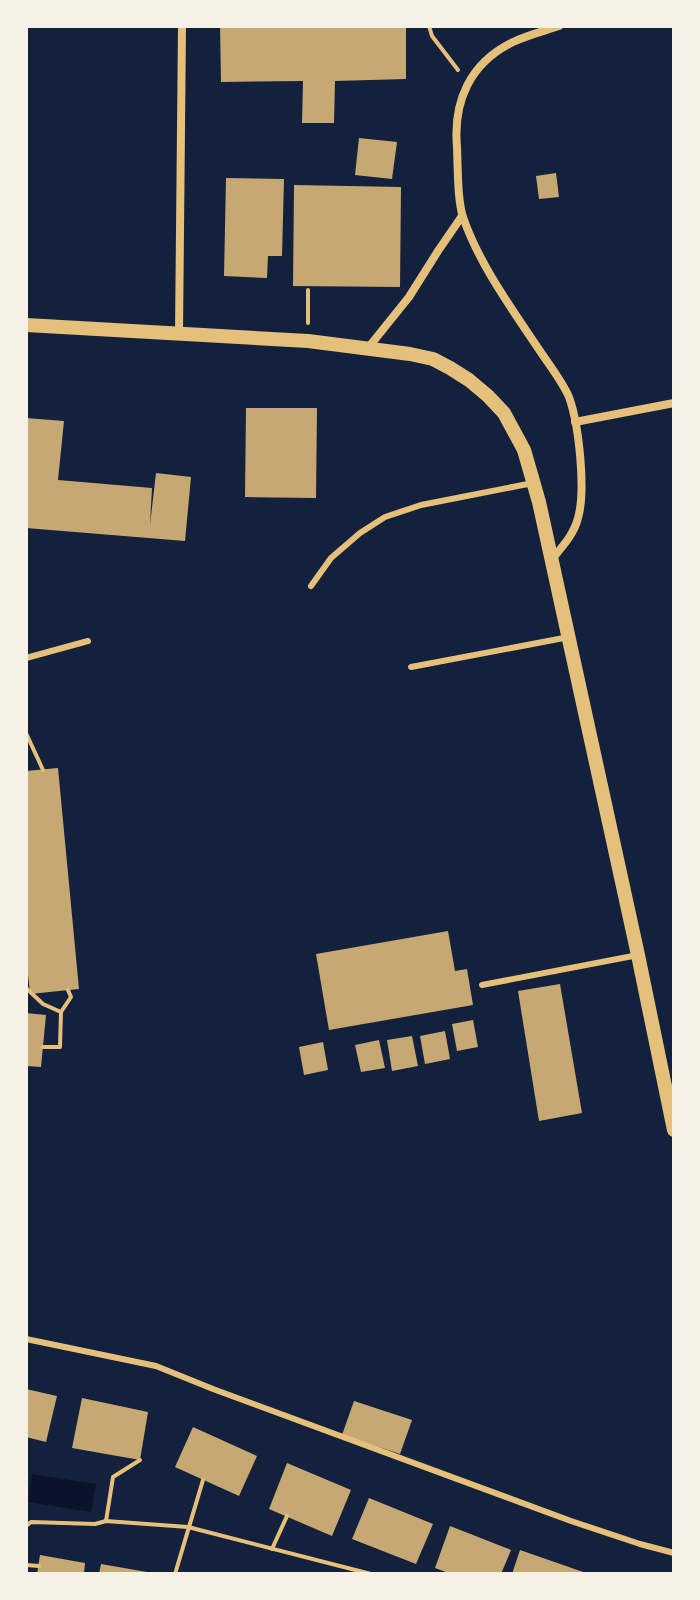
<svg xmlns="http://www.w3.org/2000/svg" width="700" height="1600" font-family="Barlow,sans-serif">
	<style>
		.water { fill: #0b132b }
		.building { fill: #c6a872 }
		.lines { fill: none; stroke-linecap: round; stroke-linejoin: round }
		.path { stroke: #e5c07b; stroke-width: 4 }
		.service { stroke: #e5c07b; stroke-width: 6 }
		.minor { stroke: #e5c07b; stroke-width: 8 }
		.tertiary { stroke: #e5c07b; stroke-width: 14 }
	</style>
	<rect width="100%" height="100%" fill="#14213d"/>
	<path class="water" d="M32,1474L96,1484L91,1512L28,1502Z"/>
	<g class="building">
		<path d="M220,26H406V79L335,81L334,123H302L303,81L221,82Z"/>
		<path d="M359,138L397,142L392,179L355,175Z"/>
		<path d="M556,173L559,197L539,199L536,176Z"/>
		<path d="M226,178L284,179L282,256H268L267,278L224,276Z"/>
		<path d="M294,185L401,187L400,287L293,286Z"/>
		<path d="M246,408H317L316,498L245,497Z"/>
		<path d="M26,418L64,421L58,480L152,488L150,525L156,473L191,477L185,541L26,528Z"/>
		<path d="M58,768L79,989L30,994L26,955V771Z"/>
		<path d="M448,931L455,971L467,969L473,1005L329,1030L316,954Z"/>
		<path d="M560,984L582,1113L539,1121L518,991Z"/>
		<path d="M26,1013L46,1015L41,1067L26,1066Z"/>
		<path d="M473,1020L478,1047L457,1051L452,1024Z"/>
		<path d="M445,1031L450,1059L425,1064L420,1036Z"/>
		<path d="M412,1036L418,1066L392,1071L387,1040Z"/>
		<path d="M379,1040L385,1068L361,1072L355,1045Z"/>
		<path d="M323,1042L328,1070L304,1075L299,1047Z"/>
		<path d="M26,1389L57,1396L46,1442L26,1437Z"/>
		<path d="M82,1398L148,1412L140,1460L72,1448Z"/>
		<path d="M354,1401L412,1420L400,1454L342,1435Z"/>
		<path d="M193,1427L257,1456L239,1496L175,1467Z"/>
		<path d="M287,1463L351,1490L332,1536L269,1509Z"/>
		<path d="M369,1498L433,1524L416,1564L352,1539Z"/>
		<path d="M450,1526L511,1550L501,1574H451L435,1568Z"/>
		<path d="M520,1550L589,1574H512Z"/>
		<path d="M40,1555L85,1563L84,1574H37Z"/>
		<path d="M101,1564L147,1572V1574H99Z"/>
	</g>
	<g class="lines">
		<g class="path">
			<path d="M429,26L432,36L458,70"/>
			<path d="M308,323V290"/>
			<path d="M26,733L43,770"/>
			<path d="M26,988L43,1004L61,1012L71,997L68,990"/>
			<path d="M43,1047H60L61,1012"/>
			<path d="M106,1521L113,1477L140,1460"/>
			<path d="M26,1526L31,1522L95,1524L106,1521L188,1527L371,1574"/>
			<path d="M272,1549L287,1516"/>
			<path d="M26,1565L39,1566"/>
			<path d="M175,1574L203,1480"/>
		</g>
		<g class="service">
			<path d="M311,586L331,558L360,533L385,517L421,505L533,483"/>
			<path d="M26,658L88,641"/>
			<path d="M411,667L569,637"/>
			<path d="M482,985L638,955"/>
			<path d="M26,1339L156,1366L213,1389L571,1521L640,1544L674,1553"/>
		</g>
		<g class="minor">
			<path d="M179,333L182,26"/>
			<path d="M368,348L409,297L438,251L462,216"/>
			<path d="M575,422L674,403"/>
			<path d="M552,559C563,546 574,534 578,518C586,490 579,425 569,397C562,381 550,366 540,351C512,309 481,267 464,220C457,202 458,167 457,147C453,101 470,63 513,42C528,35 544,31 559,26"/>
		</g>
		<path class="tertiary" d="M26,325L308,341L410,354L433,359L450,368L469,380L488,396L504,413L524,450L539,502L638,955L674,1130"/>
	</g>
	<rect width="700" height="1600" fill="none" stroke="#f6f1e7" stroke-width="56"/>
</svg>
